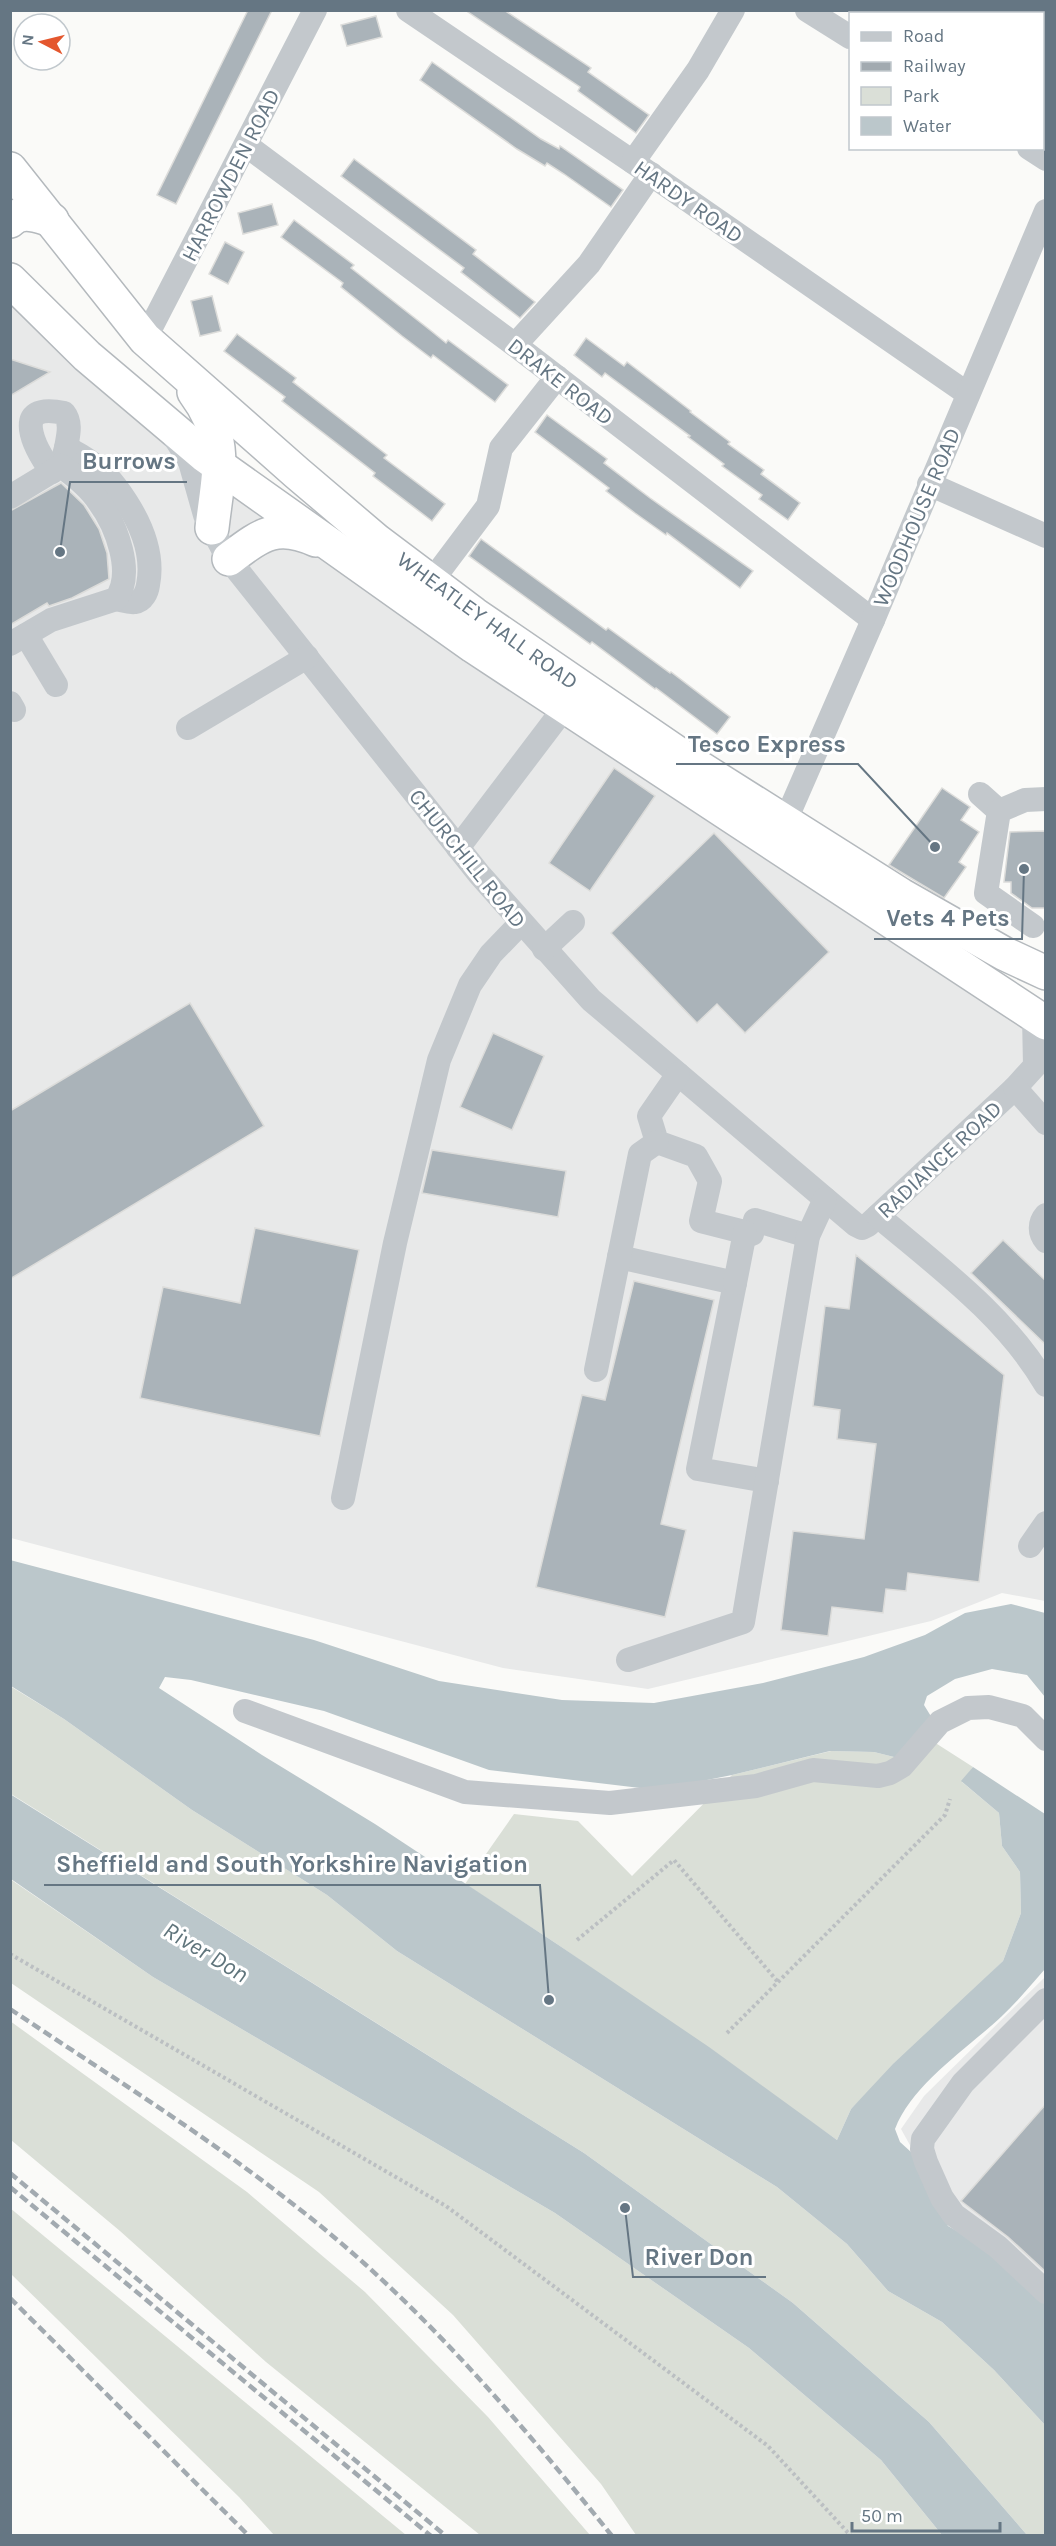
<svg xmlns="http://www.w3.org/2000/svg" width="1056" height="2546" font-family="Karla,sans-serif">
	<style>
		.built { fill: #e8e9e9 }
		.green { fill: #dadfd7 }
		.water { fill: #bbc7cb }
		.building { fill: #aab3b9; stroke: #dcdcda; stroke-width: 1.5 }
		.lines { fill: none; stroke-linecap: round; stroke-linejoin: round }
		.highway-casing { stroke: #b4b9bd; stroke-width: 36 }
		.path { stroke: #bbbfc2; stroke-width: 4; stroke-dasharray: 3 3; stroke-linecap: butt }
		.minor { stroke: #c3c8cc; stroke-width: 24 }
		.highway { stroke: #fff; stroke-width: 33 }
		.rail { stroke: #a2aab0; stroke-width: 4.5; stroke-dasharray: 9 4.5; stroke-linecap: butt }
		.labels { text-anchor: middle; stroke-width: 6; stroke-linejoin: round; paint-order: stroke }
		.street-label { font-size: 22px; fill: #657683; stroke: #fff }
		.water-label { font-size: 24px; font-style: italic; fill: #60757c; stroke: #fff }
		.leader { fill: none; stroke: #657683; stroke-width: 2 }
		.callout-dot { fill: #657683; stroke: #fff; stroke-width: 2 }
		.callout-label { font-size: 24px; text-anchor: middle; font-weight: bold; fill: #657683; stroke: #fff; stroke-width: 6; stroke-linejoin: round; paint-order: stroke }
	</style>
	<rect width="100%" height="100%" fill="#fafaf8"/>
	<g class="built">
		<path d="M11,280L87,356L1045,1023V1601L1002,1593L931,1621L648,1689L503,1668L11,1538Z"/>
		<path d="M1045,1977V2294L953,2223L901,2129L924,2096Z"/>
	</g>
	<g class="green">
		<path d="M10,1686L64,1719L192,1810L327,1895L397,1951L777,2187L847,2244L888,2291L942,2322L994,2370L1045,2425V2535H1027L929,2422L793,2303L584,2153L11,1794Z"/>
		<path d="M923,1735L973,1767L962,1782L999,1813L1002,1846L1020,1872L1021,1913L1003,1961L851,2109L837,2140L557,1944L465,1884L514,1814L578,1821L632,1876L732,1775L831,1751L874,1752L898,1758Z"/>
		<path d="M10,1879L153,1977L555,2213L749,2348L881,2460L942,2535H636L601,2484L453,2315L319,2192L11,1983Z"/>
		<path d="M10,2021L247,2192L365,2292L488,2417L590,2535H480L266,2362L120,2231L11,2140Z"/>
		<path d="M10,2208L406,2535H274L239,2497L11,2274Z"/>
	</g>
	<g class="water">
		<path d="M10,1560L314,1640L439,1681L562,1700L654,1703L763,1683L864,1657L925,1635L965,1613L1011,1604L1045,1613V1697L1027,1675L992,1669L955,1679L927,1696L924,1705L932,1718L898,1758L874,1752L830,1751L732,1775L657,1790L489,1770L324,1711L191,1680L165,1677L159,1688L262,1755L375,1824L557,1944L709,2047L837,2140L851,2109L893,2064L1003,1961L1021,1913L1020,1872L1002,1846L999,1813L961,1781L973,1767L1045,1814V1969C1031,1985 1017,2002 1002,2016C967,2049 912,2084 895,2129L900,2142L911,2152L948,2226L993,2251L1045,2300V2425L994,2370L942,2322L888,2291L847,2244L777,2187L397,1951L327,1895L192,1810L64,1719L11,1686Z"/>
		<path d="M10,1794L584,2153L793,2303L929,2422L1027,2535H942L881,2460L749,2348L555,2213L153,1977L11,1879Z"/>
	</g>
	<g class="building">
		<path d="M248,10H272L176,204L157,195Z"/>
		<path d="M465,10H504L591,68L588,72L649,115L636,133L578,91L580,87Z"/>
		<path d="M376,16L382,37L347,46L341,25Z"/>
		<path d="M432,62L541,139L559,149L560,146L623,190L611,207L564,174L547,163L545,166L517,149L420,80Z"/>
		<path d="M354,159L476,250L473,254L535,302L520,318L461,272L464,268L341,176Z"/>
		<path d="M272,204L278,225L243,234L238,213Z"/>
		<path d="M294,220L354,265L351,268L430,330L446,343L448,340L508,385L495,402L433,355L431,358L402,336L341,287L343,283L281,237Z"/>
		<path d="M225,242L244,252L228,284L209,274Z"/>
		<path d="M212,296L221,331L200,336L191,301Z"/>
		<path d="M237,334L296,378L293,382L387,455L384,458L445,504L432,521L373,476L375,473L282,401L285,397L224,351Z"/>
		<path d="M586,338L624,366L627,362L691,411L690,412L730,442L728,444L764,470L761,474L800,503L788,520L759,499L762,495L722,466L724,464L688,437L690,436L605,373L602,377L574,355Z"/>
		<path d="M10,359L50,372L10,396Z"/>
		<path d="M547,415L607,459L604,463L650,498L753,571L740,588L667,533L666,535L635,513L606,491L609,488L535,432Z"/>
		<path d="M61,483L84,505L99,529L107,553L109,579L72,598L49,606L47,603L10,625V511Z"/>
		<path d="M481,539L606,630L608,628L670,673L671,672L730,717L717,734L656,688L655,689L592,642L590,644L469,556Z"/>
		<path d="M614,768L655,796L590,891L549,863Z"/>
		<path d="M942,788L970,807L961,820L979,832L959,862L966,867L944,898L889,865Z"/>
		<path d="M1046,831V908H1032L1011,893V882H1004L1010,832Z"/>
		<path d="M714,833L829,952L745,1033L717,1004L697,1023L611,933Z"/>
		<path d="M190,1003L264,1126L10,1279V1111Z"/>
		<path d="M493,1033L544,1056L512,1130L460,1107Z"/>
		<path d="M432,1150L566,1171L558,1217L422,1193Z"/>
		<path d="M255,1228L359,1250L320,1436L140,1398L163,1287L240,1303Z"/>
		<path d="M1003,1240L1046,1281V1345L971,1273Z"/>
		<path d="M856,1255L1004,1375L979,1582L908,1573L906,1591L886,1589L883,1613L832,1607L828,1636L781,1630L793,1531L864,1539L876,1444L837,1439L840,1410L813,1406L825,1306L849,1309Z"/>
		<path d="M634,1281L714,1300L661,1524L686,1530L665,1617L536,1587L582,1395L605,1400Z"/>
		<path d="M1046,2104V2272L1008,2237L961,2201Z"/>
	</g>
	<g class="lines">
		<g class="highway-casing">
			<g id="highway">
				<path d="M10,169L145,339L297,473L377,541L474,614L689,761L901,895L1003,953L1046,973"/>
				<path d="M10,221C22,209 37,216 52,220"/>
				<path d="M10,280L87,356L204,455L473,646L1046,1023"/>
				<path d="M194,392C230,440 218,474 212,528"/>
				<path d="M229,559C261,535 276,522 316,540"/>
			</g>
		</g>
		<g class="path">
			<path d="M577,1940L674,1860L778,1982"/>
			<path d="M10,1954L446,2206L768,2446L851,2536"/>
			<path d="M727,2033L945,1815L950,1799"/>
		</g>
		<g class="minor">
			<path d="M408,10L633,162L968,394"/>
			<path d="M807,10L850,37"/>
			<path d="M246,145L515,345L873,620"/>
			<path d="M1029,148L1046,159"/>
			<path d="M633,162L698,70L733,10"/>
			<path d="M145,339L315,10"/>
			<path d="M515,345L589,264L651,174"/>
			<path d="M175,438L190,462L205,515L227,557L479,874L591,1000L856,1225L862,1228L868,1225L1015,1088L1035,1066L1034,1016"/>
			<path d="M61,466L66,448C86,457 103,470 116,487C137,515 155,550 148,585C147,592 143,601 135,602C129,603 122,600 116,599"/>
			<path d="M52,472C35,449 9,401 64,413C72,423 68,436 66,448"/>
			<path d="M929,484L1046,536"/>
			<path d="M10,497L61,466C75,476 89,487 99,502C116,525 135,573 116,599L51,620L10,644"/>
			<path d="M431,582L488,506L501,448L557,377"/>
			<path d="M26,635L56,685"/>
			<path d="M10,703L14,710"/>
			<path d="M188,728L307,657"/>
			<path d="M980,794L999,811"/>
			<path d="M785,822L873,620L1046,211"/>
			<path d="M458,848L565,707"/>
			<path d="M1033,926L986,893L999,811L1025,800L1046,799"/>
			<path d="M544,949L573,922"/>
			<path d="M678,1074L649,1116L657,1142L696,1156L710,1181L701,1221L752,1234L755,1220L808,1236"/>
			<path d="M1015,1088L1046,1123"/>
			<path d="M1046,1215C1039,1223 1039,1233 1046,1241"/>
			<path d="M878,1216C937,1266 1006,1316 1046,1385"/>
			<path d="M619,1257L735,1283L698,1469L767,1481"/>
			<path d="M735,1283L745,1232"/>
			<path d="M596,1370L640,1154L657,1142"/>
			<path d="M343,1498L395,1243L439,1060L470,985L491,954L521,923"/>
			<path d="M1030,1546L1046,1523"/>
			<path d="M628,1660L743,1622L808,1236L825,1199"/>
			<path d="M245,1711L465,1792L610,1803L756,1786L813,1770L878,1776L890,1773L902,1766L940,1722L968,1708L989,1707L1023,1716L1046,1739"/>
			<path d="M1046,2000L963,2083L923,2139L922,2149L926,2162L942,2198L954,2215L998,2247L1046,2292"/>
		</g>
		<use href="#highway" class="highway"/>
		<g class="rail">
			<path d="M10,2009C107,2074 207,2136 298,2208C418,2301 517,2418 612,2536"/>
			<path d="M10,2173L446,2536"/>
			<path d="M10,2187L431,2536"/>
			<path d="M10,2298L249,2536"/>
		</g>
	</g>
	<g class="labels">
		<g class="street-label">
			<text transform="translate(230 175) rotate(-63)" y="8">HARROWDEN ROAD</text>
			<text transform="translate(689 201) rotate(35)" y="8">HARDY ROAD</text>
			<text transform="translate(561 381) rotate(38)" y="8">DRAKE ROAD</text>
			<text transform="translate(916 517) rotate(-67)" y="8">WOODHOUSE ROAD</text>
			<text transform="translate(488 620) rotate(36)" y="8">WHEATLEY HALL ROAD</text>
			<text transform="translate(468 858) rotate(51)" y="8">CHURCHILL ROAD</text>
			<text transform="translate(939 1159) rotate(-43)" y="8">RADIANCE ROAD</text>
		</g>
		<g class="water-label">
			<text transform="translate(206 1952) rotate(31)" y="8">River Don</text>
		</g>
	</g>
	<path class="leader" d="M60 552L70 482H187M935 847L858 764H676M1024 869L1022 939H874M549 2000L540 1885H44M625 2208L633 2277H766"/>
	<g class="callout-dot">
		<circle cx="60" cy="552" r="6"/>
		<circle cx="935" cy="847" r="6"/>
		<circle cx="1024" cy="869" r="6"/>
		<circle cx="549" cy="2000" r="6"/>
		<circle cx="625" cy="2208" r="6"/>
	</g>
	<g class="callout-label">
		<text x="129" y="469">Burrows</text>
		<text x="767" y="752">Tesco Express</text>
		<text x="948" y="926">Vets 4 Pets</text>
		<text x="292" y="1872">Sheffield and South Yorkshire Navigation</text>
		<text x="699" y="2265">River Don</text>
	</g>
	<rect width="1056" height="2546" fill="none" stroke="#657683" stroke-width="24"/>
	<rect x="849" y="12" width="195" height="138" fill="#ffffff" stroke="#c1c8cd" stroke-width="1.5"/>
	<rect x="861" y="32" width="30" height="9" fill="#c3c8cc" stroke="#c1c8cd" stroke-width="1.5"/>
	<text x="903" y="42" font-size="18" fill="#657683">Road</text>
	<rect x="861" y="62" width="30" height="9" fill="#a2aab0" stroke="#c1c8cd" stroke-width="1.5"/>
	<text x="903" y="72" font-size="18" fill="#657683">Railway</text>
	<rect x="861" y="87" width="30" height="18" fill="#dadfd7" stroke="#c1c8cd" stroke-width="1.5"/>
	<text x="903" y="102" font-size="18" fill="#657683">Park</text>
	<rect x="861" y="117" width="30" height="18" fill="#bbc7cb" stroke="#c1c8cd" stroke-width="1.5"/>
	<text x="903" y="132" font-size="18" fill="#657683">Water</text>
	<g transform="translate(42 42) rotate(277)"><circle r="28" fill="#ffffff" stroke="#c1c8cd" stroke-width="1.5"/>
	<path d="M0-4.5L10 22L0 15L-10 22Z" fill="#e4572e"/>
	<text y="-9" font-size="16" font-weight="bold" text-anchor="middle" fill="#657683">N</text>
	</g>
	<path d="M852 2522v9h148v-9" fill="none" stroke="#657683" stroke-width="3"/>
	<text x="861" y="2522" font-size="18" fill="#657683" stroke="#ffffff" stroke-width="4.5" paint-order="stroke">50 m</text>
</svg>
